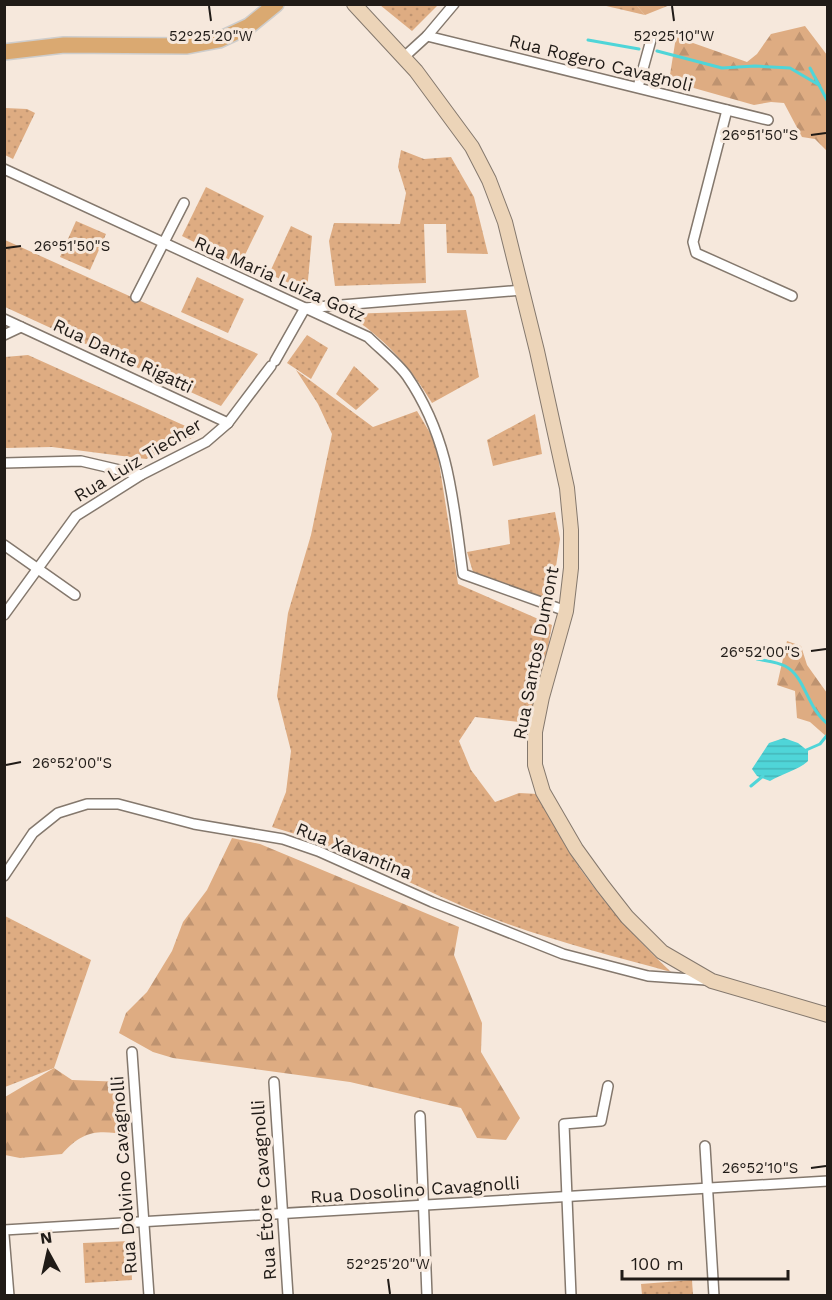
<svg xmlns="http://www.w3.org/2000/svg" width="832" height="1300" font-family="'Work Sans',sans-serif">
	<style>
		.grass { fill: url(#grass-dots) }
		.forest { fill: url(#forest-firs) }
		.water { fill: url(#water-rules) }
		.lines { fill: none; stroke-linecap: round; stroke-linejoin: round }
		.stream { stroke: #4fd5d8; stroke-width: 3 }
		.minor-casing { stroke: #84786d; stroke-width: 12 }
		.secondary-casing { stroke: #84786d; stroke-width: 16 }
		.primary-casing { stroke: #cecdcc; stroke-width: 18 }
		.minor { stroke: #fff; stroke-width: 9 }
		.secondary { stroke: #ecd4b8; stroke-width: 14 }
		.primary { stroke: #daa971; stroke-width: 15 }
		.ticks { fill: none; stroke: #201b17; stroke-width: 2 }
		.labels { text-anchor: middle; stroke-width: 6; stroke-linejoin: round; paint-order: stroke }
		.street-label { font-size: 18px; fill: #201b17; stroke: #f6e8dc }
		.ticks-label { font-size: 15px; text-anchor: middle; fill: #201b17; stroke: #f6e8dc; stroke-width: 6; stroke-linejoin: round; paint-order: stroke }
	</style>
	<defs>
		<pattern id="grass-dots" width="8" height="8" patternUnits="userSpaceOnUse" patternTransform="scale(1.5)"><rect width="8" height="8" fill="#deac82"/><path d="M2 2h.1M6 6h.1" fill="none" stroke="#be9370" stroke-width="1.8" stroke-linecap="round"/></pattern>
		<pattern id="forest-firs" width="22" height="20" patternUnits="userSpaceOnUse" patternTransform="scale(1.5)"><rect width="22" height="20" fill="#deac82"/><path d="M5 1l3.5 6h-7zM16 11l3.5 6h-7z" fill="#be9370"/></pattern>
		<pattern id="water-rules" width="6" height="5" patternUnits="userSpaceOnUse" patternTransform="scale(1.5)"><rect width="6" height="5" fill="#4fd5d8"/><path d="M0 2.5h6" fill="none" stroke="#45b6b9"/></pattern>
	</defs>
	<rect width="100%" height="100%" fill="#f6e8dc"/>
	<g class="grass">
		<path d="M380,5H438L412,31Z"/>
		<path d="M602,5H636L645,15Z"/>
		<path d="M5,108L27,109L35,113L13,159L5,155Z"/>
		<path d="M401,150L424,159L451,157L474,197L488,254L447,253L446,224H424L426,283L335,286L329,241L334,223L400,224L406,193L398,167Z"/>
		<path d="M206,187L264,216L240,265L182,236Z"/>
		<path d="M76,221L106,234L90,270L60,257Z"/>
		<path d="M291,226L312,236L307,291L269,274Z"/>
		<path d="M5,240L258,354L221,406L5,307Z"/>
		<path d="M197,277L244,299L228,333L181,312Z"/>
		<path d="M466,310L479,377L432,403C410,366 383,337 347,314Z"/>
		<path d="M307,335L328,348L311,379L287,363Z"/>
		<path d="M28,355L192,429L194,437L146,459L52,447L5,448V357Z"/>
		<path d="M354,366L379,389L356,410L336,394Z"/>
		<path d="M296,370L373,427L417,411L436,443L458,584L552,625L539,697L528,723L475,717L459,741L471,770L495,802L519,793L538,794C550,814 559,836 571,855C599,898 634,937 671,972C606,954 541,938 479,913C410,885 344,847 272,827L286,792L291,751L277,696L288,613L311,535L332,434L318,404Z"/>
		<path d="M535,414L542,454L493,466L487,440Z"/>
		<path d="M555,512L560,539L551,601L473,572L467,552L510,544L508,520Z"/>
		<path d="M5,916L91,960L54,1068L5,1087Z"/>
		<path d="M130,1241L132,1280L85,1283L83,1243Z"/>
		<path d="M692,1280L693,1295H642L641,1284Z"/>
	</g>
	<g class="forest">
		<path d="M636,5H670L645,15Z"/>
		<path d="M805,26L827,55V151L815,139L802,137L784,103L771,102L754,105L669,81L676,37L747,62L757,54L771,34Z"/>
		<path d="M787,641L801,646L807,665L827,693V737L810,722L797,718L795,691L777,685Z"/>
		<path d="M232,838L260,844L459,927L454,955L482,1023L481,1052L520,1118L506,1140L477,1138L461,1108L350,1082L173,1058L153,1052L119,1033L126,1013L147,992L172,951L183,922L207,890Z"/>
		<path d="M54,1068L72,1080L124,1082L129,1135C97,1130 84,1130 62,1154L20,1158L5,1155V1097Z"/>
	</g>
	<path class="water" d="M784,738L798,743L808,751V761C800,769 782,774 770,781L757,776L752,769L769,743Z"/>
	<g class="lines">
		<g class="stream">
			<path d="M588,40L639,49"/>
			<path d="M657,51L722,68L755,66L790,68L819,85"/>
			<path d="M810,68L828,102"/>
			<path d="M757,659C766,661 777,662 785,666C806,677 806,707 828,724"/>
			<path d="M804,751L820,744L828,734"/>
			<path d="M751,786L763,776"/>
		</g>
		<g class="minor-casing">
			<g id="minor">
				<path d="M427,36L768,120"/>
				<path d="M404,57L427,36L454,4"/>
				<path d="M638,87L651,40"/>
				<path d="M727,110L693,242L696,253L792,296"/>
				<path d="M4,169L368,337C380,349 397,362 407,376C450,439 453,501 463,574L566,611"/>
				<path d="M136,297L184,203"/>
				<path d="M4,319L228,423"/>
				<path d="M4,335L21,327"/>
				<path d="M275,361L305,308L522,290"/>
				<path d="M4,463L81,461L141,475"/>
				<path d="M4,545L75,595"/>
				<path d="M4,615L76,516L141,475L206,442L228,423L271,366"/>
				<path d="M4,876L33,833L58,813L87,804H118L194,824L283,839L318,851L432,902L563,954L648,976L706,980"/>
				<path d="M132,1052L149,1296"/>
				<path d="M274,1082L288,1296"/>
				<path d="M420,1116L427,1296"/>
				<path d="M705,1146L714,1296"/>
				<path d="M4,1230L828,1181"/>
				<path d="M4,1235L9,1296"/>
				<path d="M571,1296L564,1124L601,1121L608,1086"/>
			</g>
		</g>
		<g class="secondary-casing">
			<path id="secondary" d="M354,4L416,71L472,147L489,180L505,222L537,351L567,488L571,530V568L566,611L542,697L535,732V765L543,792L576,849L602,885L627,917L662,952L712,981L828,1015"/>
		</g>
		<g class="primary-casing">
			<path id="primary" d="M4,52L64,45L187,46L219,40L249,26L276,4"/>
		</g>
		<use href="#minor" class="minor"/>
		<use href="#secondary" class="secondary"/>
		<use href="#primary" class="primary"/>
	</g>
	<path class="ticks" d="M209,6L211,21M672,6L674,21M811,135L826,133M6,248L21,246M811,651L826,649M6,765L21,762M811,1168L826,1166M388,1279L390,1294"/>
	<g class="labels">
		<g class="street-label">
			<text transform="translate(601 63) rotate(14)" y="6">Rua Rogero Cavagnoli</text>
			<text transform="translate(280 279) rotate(24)" y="6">Rua Maria Luiza Gotz</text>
			<text transform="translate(123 356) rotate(25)" y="6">Rua Dante Rigatti</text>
			<text transform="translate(138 460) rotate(-31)" y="6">Rua Luiz Tiecher</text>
			<text transform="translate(536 653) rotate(-79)" y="6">Rua Santos Dumont</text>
			<text transform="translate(354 851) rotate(22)" y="6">Rua Xavantina</text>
			<text transform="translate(124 1175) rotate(-94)" y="6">Rua Dolvino Cavagnolli</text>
			<text transform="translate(264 1190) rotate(-94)" y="6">Rua Étore Cavagnolli</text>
			<text transform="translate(415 1190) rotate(-4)" y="6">Rua Dosolino Cavagnolli</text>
		</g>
	</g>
	<g class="ticks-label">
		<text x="211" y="41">52°25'20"W</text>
		<text x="674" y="41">52°25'10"W</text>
		<text x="760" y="140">26°51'50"S</text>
		<text x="72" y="251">26°51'50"S</text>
		<text x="760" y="657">26°52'00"S</text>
		<text x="72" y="768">26°52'00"S</text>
		<text x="760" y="1173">26°52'10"S</text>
		<text x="388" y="1269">52°25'20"W</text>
	</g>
	<rect width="832" height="1300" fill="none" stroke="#201b17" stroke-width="12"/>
	<g transform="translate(48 1252) rotate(352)" stroke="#f6e8dc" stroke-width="4.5" paint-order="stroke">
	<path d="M0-4.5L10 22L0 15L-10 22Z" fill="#201b17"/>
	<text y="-9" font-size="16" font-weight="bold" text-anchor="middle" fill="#201b17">N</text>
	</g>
	<path d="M622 1270v9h166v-9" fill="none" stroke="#201b17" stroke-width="3"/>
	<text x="631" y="1270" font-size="18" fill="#201b17" stroke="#f6e8dc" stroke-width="4.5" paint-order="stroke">100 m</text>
</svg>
